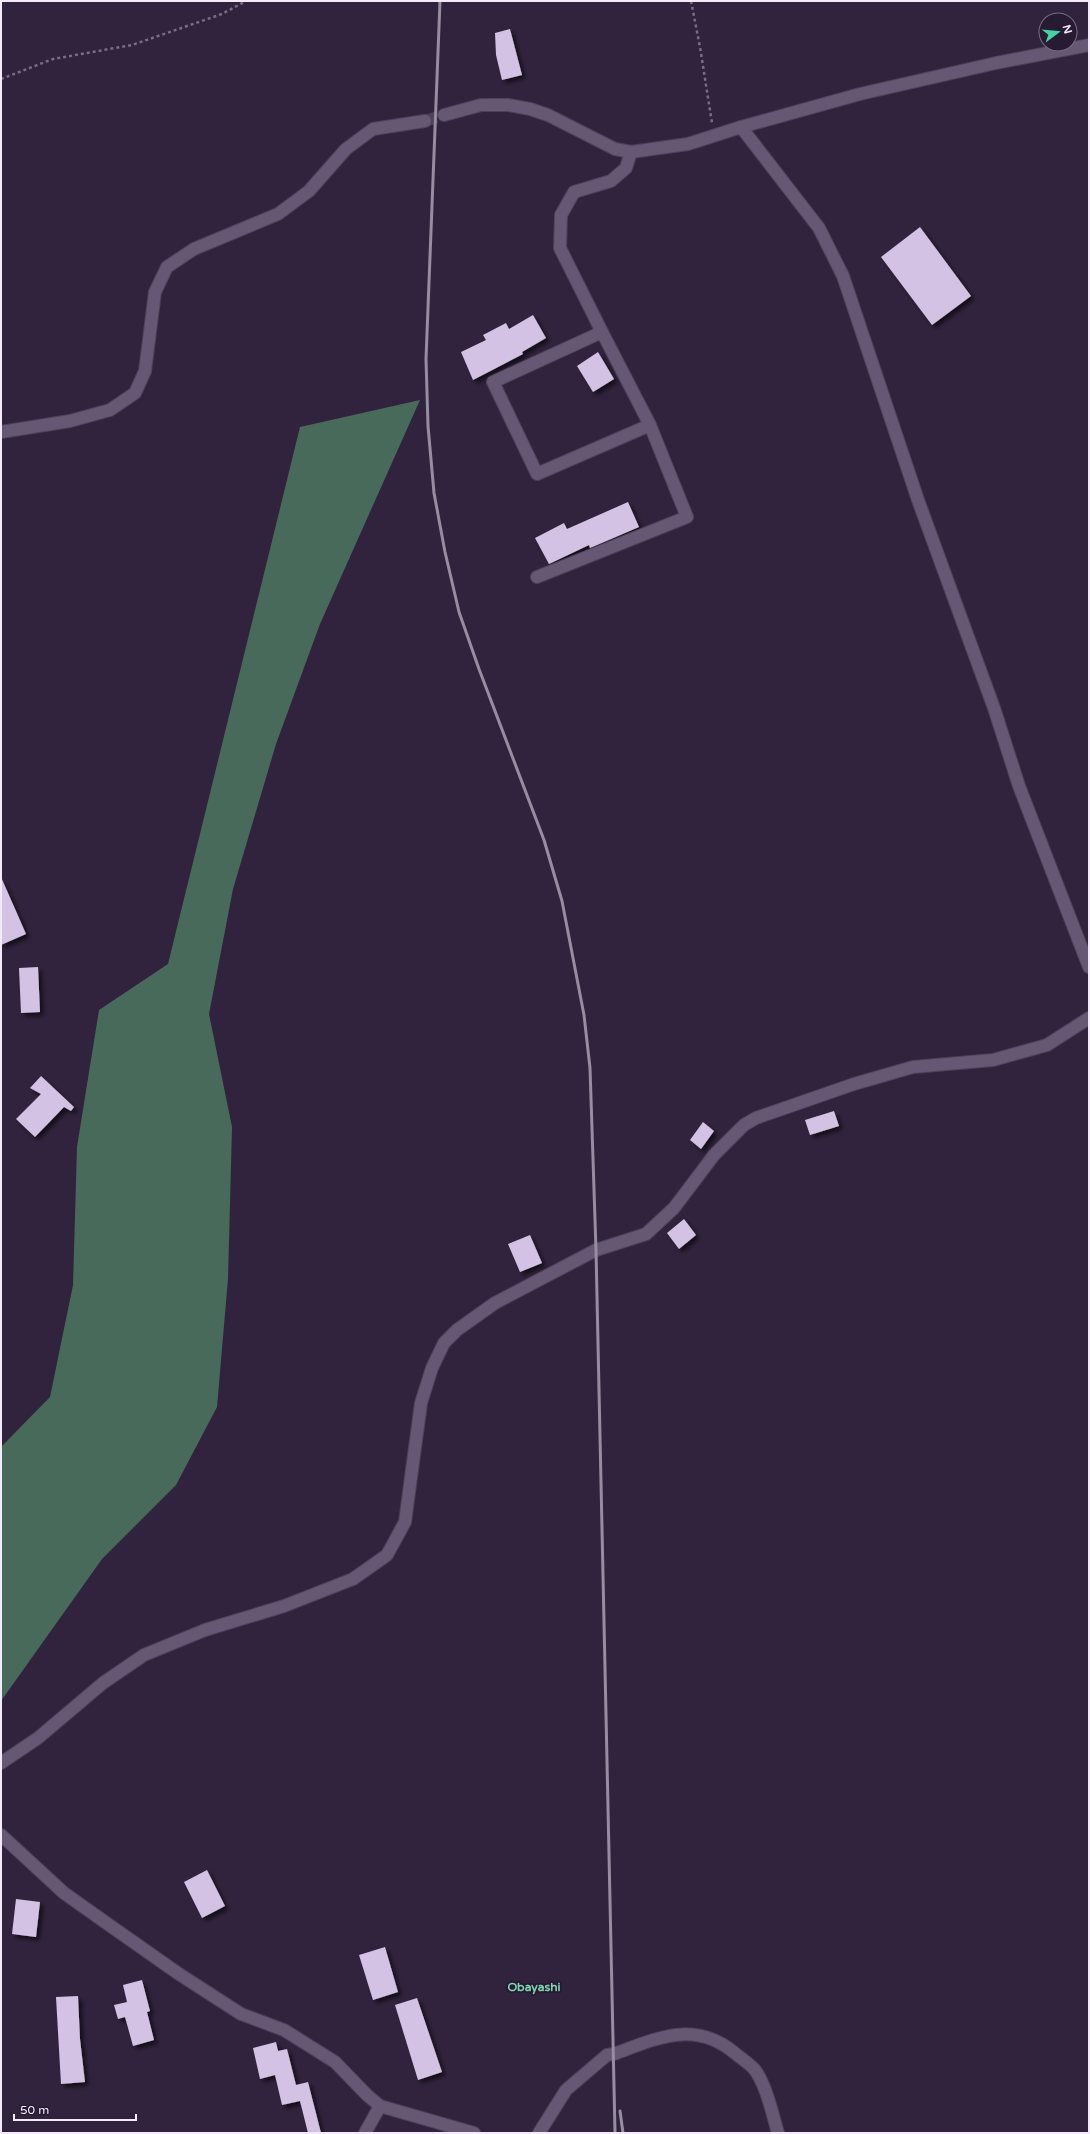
<svg xmlns="http://www.w3.org/2000/svg" width="1090" height="2134" font-family="'Varela Round',sans-serif">
	<style>
		.forest { fill: #486a5a }
		.building { fill: #d3c2e3; filter: url(#shadow) }
		.lines { fill: none; stroke-linecap: round; stroke-linejoin: round }
		.street-tunnel { stroke: #4e415a; stroke-width: 12; stroke-dasharray: 12 6; stroke-linecap: butt }
		.street-casing { stroke: #4d4258; stroke-width: 14 }
		.path { stroke: #796d83; stroke-width: 2.5; stroke-dasharray: 3 3; stroke-linecap: butt }
		.street { stroke: #665774; stroke-width: 12 }
		.rail { stroke: #978ca1; stroke-width: 3 }
		.labels { text-anchor: middle; stroke-width: 4; stroke-linejoin: round; paint-order: stroke }
		.quarter-label { font-size: 12px; font-weight: bold; fill: #7fd5af; stroke: #271a33 }
	</style>
	<defs>
		<filter id="shadow"><feDropShadow dx="3.5" dy="3.5" stdDeviation="2" flood-color="#0009"/></filter>
	</defs>
	<rect width="100%" height="100%" fill="#31233d"/>
	<path class="forest" d="M420,400L320,624L276,744L233,889L209,1014L232,1127L228,1279L217,1407L176,1485L102,1559L1,1701V1447L50,1397L73,1285L77,1147L99,1010L168,964L300,427Z"/>
	<g class="building">
		<path d="M510,29L522,75L502,80L496,55L495,33Z"/>
		<path d="M920,227L971,296L932,325L881,257Z"/>
		<path d="M533,315L546,338L522,352L523,354L473,380L461,352L486,340L483,335L506,323L509,329Z"/>
		<path d="M598,352L614,379L593,392L577,366Z"/>
		<path d="M628,502L639,527L590,548L589,545L549,564L535,538L564,523L567,529Z"/>
		<path d="M1,877L26,934L1,945Z"/>
		<path d="M38,967L40,1012L21,1013L19,968Z"/>
		<path d="M41,1076L74,1107L71,1111L64,1107L35,1137L16,1119L41,1094L30,1088Z"/>
		<path d="M834,1111L839,1126L810,1135L805,1120Z"/>
		<path d="M703,1122L714,1131L701,1149L690,1140Z"/>
		<path d="M684,1219L696,1235L679,1249L667,1233Z"/>
		<path d="M530,1235L542,1263L520,1272L508,1244Z"/>
		<path d="M207,1870L225,1906L202,1918L184,1882Z"/>
		<path d="M16,1899L40,1902L36,1937L12,1934Z"/>
		<path d="M385,1947L398,1992L373,2000L359,1955Z"/>
		<path d="M142,1980L150,2011L147,2012L154,2040L133,2046L125,2017L118,2019L114,2005L127,2002L123,1985Z"/>
		<path d="M78,1996L80,2039L85,2082L61,2084L56,1997Z"/>
		<path d="M417,1998L442,2072L418,2080L395,2005Z"/>
		<path d="M276,2042L278,2051L287,2049L296,2085L308,2082L321,2133H308L300,2101L282,2105L275,2075L260,2079L253,2048Z"/>
	</g>
	<g class="lines">
		<path class="street-tunnel" d="M425,121L444,115"/>
		<g class="street-casing">
			<g id="street">
				<path d="M444,115L481,105H508L530,109L548,115L615,149L631,152L688,144L741,127L860,94L996,63L1089,45"/>
				<path d="M741,127L819,228L843,276L918,500L994,708L1019,786L1089,967"/>
				<path d="M631,152L626,168L611,181L574,192L561,215L560,248L602,332L493,382L537,474L650,425"/>
				<path d="M1,432L70,421L110,410L135,393L145,371L155,292L167,267L194,249L278,214L309,191L346,149L373,129L425,121"/>
				<path d="M537,577L687,517L650,425L602,332"/>
				<path d="M1,1763L38,1738L103,1683L144,1655L205,1630L284,1606L353,1579L387,1555L405,1522L421,1403L432,1368L444,1343L457,1330L495,1303L596,1250L646,1234L674,1208L714,1155L744,1125L756,1118L782,1109L854,1084L913,1067L993,1060L1047,1045L1089,1018"/>
				<path d="M1,1835L64,1893L112,1927L179,1974L241,2014L284,2030L335,2062L367,2095L380,2106L474,2133"/>
				<path d="M365,2133L380,2106"/>
				<path d="M539,2133L566,2090L607,2055L614,2054C658,2038 695,2019 736,2054C742,2059 750,2064 755,2070C767,2087 772,2113 778,2133"/>
			</g>
		</g>
		<g class="path">
			<path d="M691,1L700,47L712,123"/>
			<path d="M1,79L53,59L132,45L222,14L246,1"/>
		</g>
		<use href="#street" class="street"/>
		<g class="rail">
			<path d="M440,1L426,359L428,426L434,493L445,552L459,612L479,669L544,840L562,901L584,1015L590,1068L596,1250L615,2133"/>
			<path d="M620,2111L623,2133"/>
		</g>
	</g>
	<g class="labels">
		<g class="quarter-label">
			<text x="534" y="1991">Obayashi</text>
		</g>
	</g>
	<rect width="1090" height="2134" fill="none" stroke="#f3ebfc" stroke-width="4"/>
	<g transform="translate(1058 32) rotate(74)"><circle r="19" fill="#271a33" stroke="#796e83"/>
	<path d="M0-3L7 15L0 10L-7 15Z" fill="#45d49f"/>
	<text y="-6" font-size="11" font-weight="bold" text-anchor="middle" fill="#f3ebfc">N</text>
	</g>
	<path d="M14 2114v6h122v-6" fill="none" stroke="#f3ebfc" stroke-width="2"/>
	<text x="20" y="2114" font-size="12" fill="#f3ebfc" stroke="#271a33" stroke-width="3" paint-order="stroke">50 m</text>
</svg>
